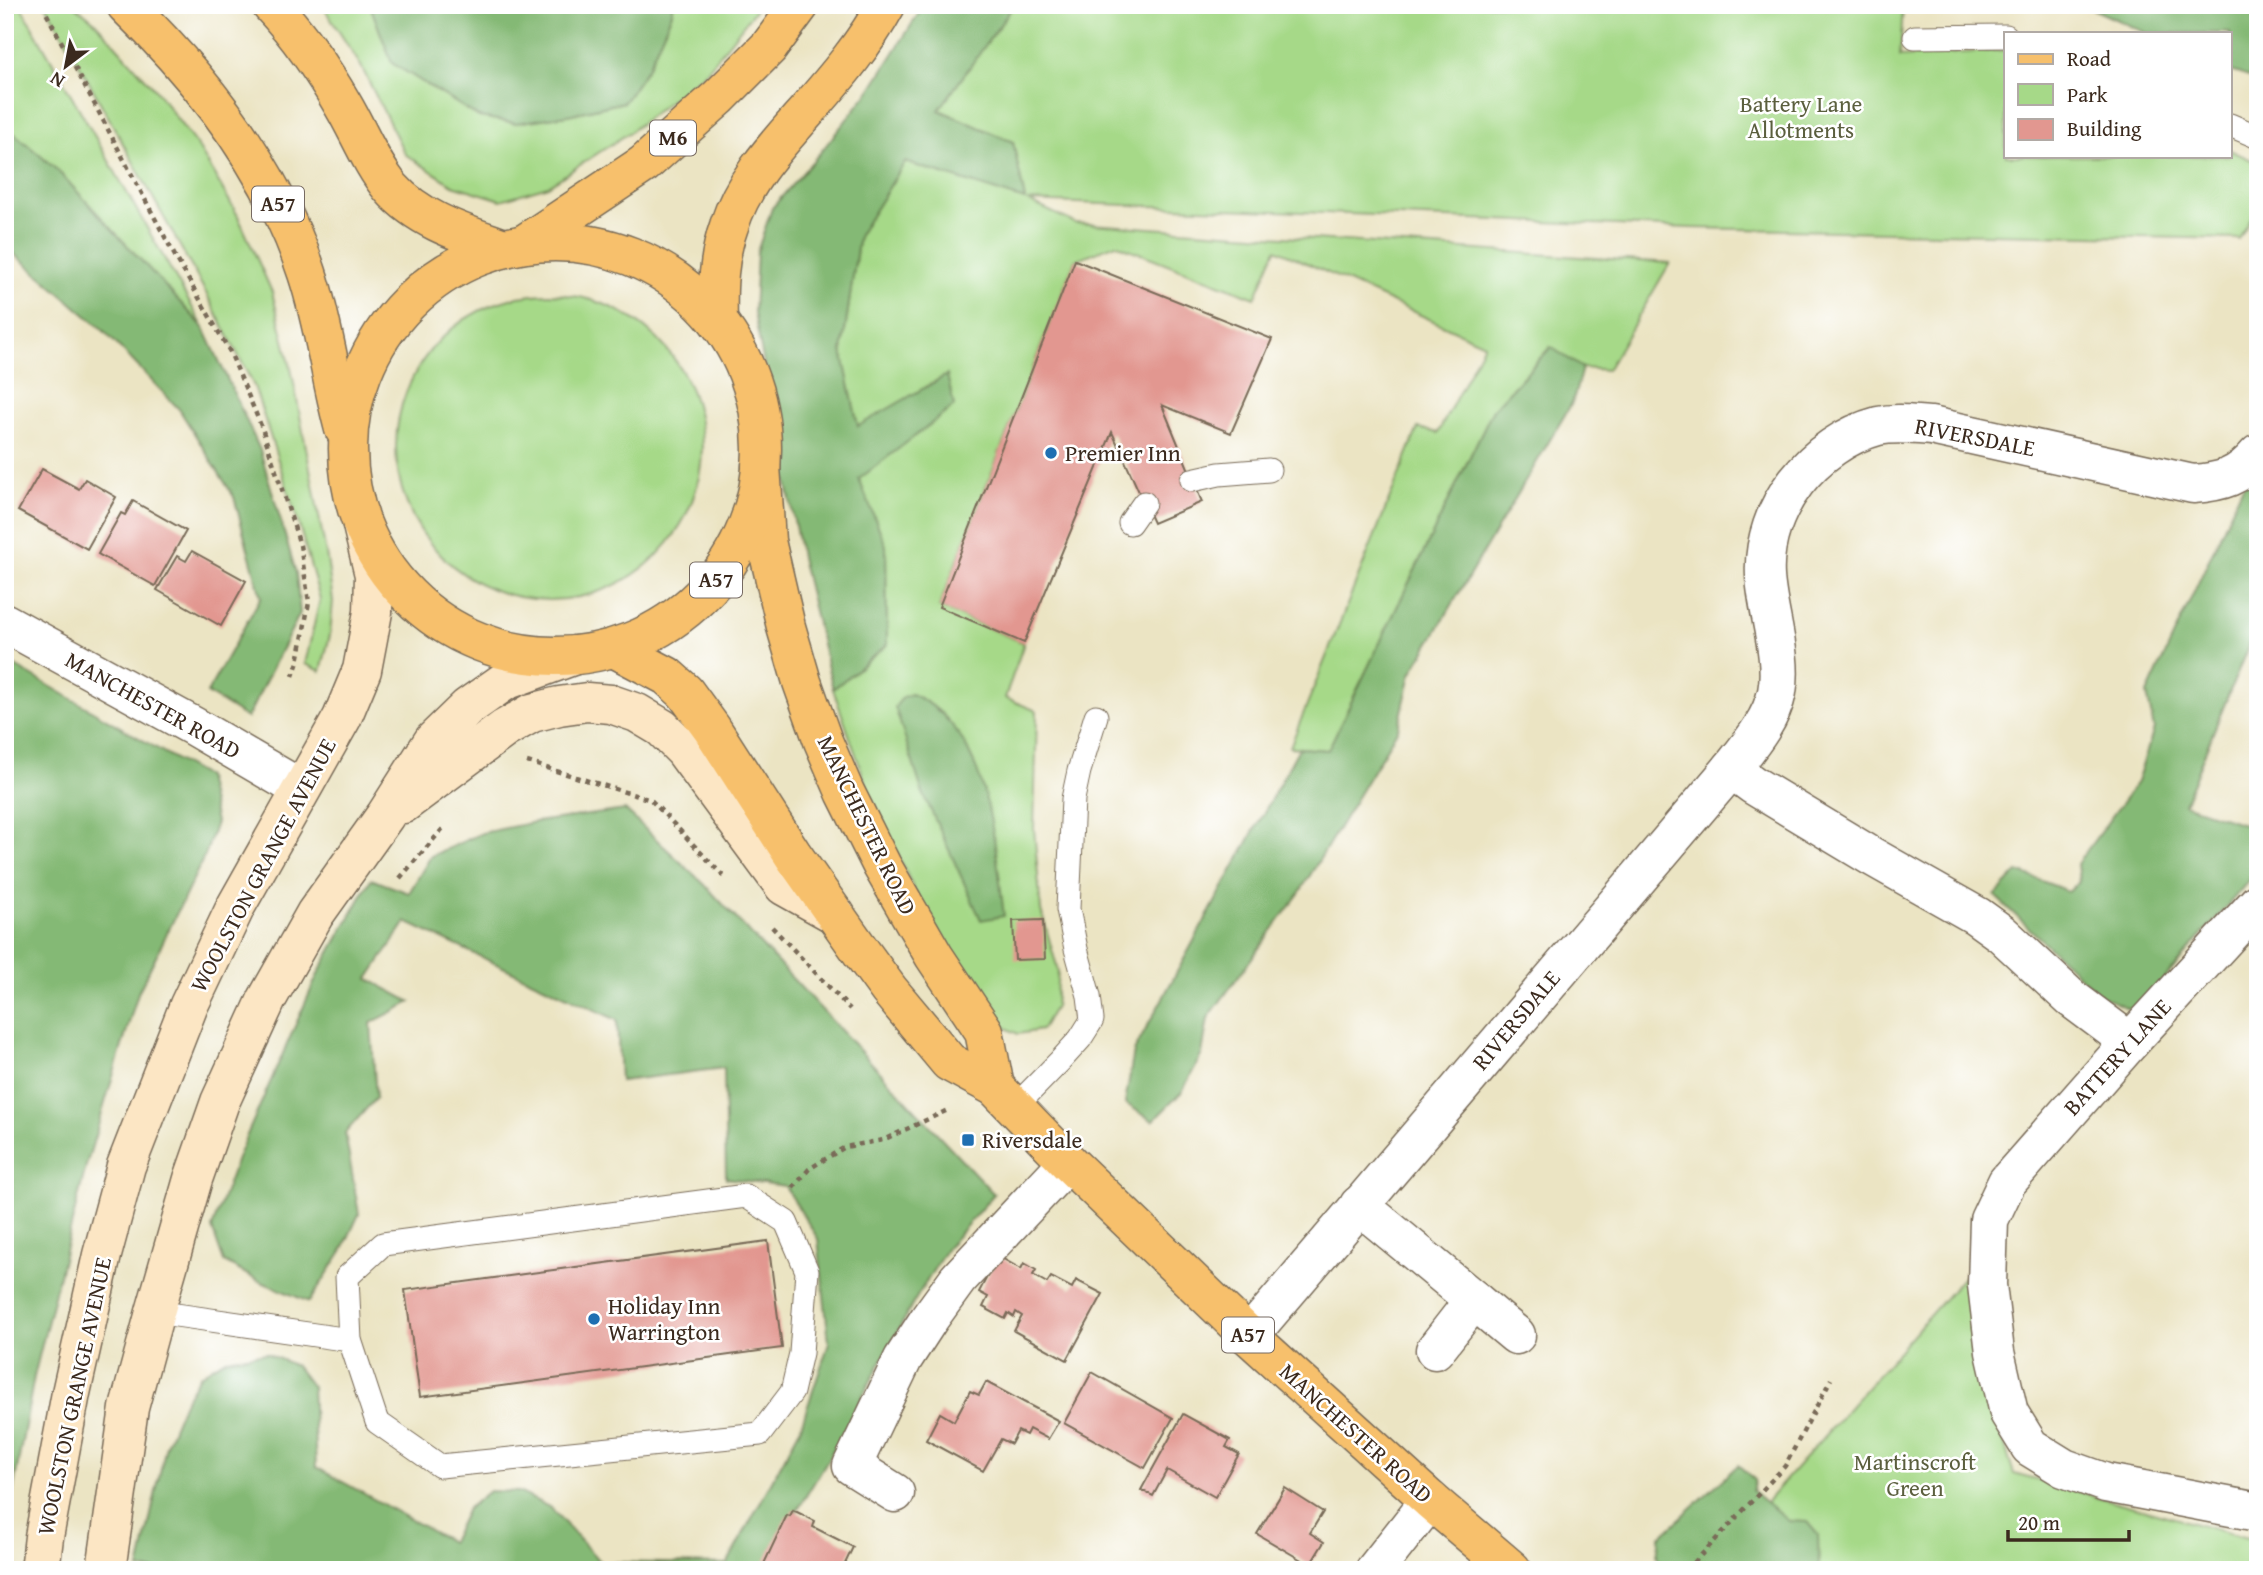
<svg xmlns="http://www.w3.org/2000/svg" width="2263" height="1575" font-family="'Gentium Book Plus',serif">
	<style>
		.green { fill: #a6d988; stroke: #708253; stroke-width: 2 }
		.forest { fill: #84b974; stroke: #607249; stroke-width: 2 }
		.building { fill: #e29790 }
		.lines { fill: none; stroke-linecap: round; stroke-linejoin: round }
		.lane-casing { stroke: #796b58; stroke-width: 25 }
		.street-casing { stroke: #796b58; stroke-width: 41 }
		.secondary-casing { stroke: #796b58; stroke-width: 41 }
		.primary-casing { stroke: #796b58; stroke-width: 41 }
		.highway-casing { stroke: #796b58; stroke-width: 41 }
		.path { stroke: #796b58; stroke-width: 4.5; stroke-dasharray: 5 5; stroke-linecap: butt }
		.lane { stroke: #fff; stroke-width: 23 }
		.street { stroke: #fff; stroke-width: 38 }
		.secondary { stroke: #fce6c4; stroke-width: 38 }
		.primary { stroke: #f7c06c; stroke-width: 38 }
		.highway { stroke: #f7c06c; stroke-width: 38 }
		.poi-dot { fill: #1f6fb2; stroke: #fff; stroke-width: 2.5 }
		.labels { text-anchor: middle; stroke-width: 5; stroke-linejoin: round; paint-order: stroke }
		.shield { fill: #fff; stroke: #766a62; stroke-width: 2 }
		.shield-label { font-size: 21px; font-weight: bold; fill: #3b2a1e }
		.park-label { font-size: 23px; fill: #5b5f3e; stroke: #fff }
		.street-label { font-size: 23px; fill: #3b2a1e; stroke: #fff }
		.poi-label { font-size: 23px; fill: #3b2a1e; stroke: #fff; text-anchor: start }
	</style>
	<rect width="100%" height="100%" fill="#fff"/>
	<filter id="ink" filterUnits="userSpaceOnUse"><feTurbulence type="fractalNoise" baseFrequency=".0143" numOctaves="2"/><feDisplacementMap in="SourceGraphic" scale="14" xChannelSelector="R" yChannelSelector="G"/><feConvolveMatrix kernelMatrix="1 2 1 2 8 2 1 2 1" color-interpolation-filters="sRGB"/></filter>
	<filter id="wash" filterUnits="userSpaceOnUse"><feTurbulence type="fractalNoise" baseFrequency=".00686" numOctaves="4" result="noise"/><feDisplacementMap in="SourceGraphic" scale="28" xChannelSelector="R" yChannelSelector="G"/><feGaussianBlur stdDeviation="1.57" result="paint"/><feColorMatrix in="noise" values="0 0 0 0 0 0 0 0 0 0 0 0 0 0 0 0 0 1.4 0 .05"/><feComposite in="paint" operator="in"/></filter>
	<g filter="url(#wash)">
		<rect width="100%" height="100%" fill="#ebe4c3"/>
		<g class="green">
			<path d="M5,5H20L204,328L57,170L15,135L5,147Z"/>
			<path d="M46,5H74L94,21L155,89L200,150L237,214L272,292L291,368L327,559L333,601L330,635L321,671L305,664L320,599L299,525L254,386L206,293Z"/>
			<path d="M322,5H370L392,63L479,117L516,123L568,115L624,102L648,67L672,13V5H759L706,72L630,132L548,186L501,200L453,185L405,154L361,66Z"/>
			<path d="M1014,5H1903L1900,57L2006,50V156H2230V150L2258,163V207L2239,239L1690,228L1028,201L1075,223L1670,263L1607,370L1582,368L1550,347L1493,409L1328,750L1290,747L1418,428L1438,433L1484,344L1276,249L1255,298L1116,244L1075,260L939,607L1024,643L1005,698L1037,711L1034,828L1041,910L1058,971L1055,1007L1041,1030L1018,1034L1004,1027L981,1001L922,907L870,795L833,689L887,645L886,546L858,479L954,406L946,375L858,427L842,351L859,235L905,162L1025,200L1013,142L939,110Z"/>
			<circle cx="549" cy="447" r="153"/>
			<path d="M1972,1267L1975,1352L2014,1474L2258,1541V1570H1707Z"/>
		</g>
		<g class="forest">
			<path d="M370,5H672V13L648,67L624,102L568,115L516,123L479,117L392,63Z"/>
			<path d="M924,5H1014L939,110L1013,142L1025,200L905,162L859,235L842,351L858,426L947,375L954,406L859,479L886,546L887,645L833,689L802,562L754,313L757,252L772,208L819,154L871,89Z"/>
			<path d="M2084,5H2246L2258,14V80L2230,71V33H2146Z"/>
			<path d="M15,134L57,170L204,328L260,450L296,573L300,613L247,718L207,693L261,597L234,497L179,409L101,328L5,246V147Z"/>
			<path d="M1551,347L1582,368L1573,401L1411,674L1398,729L1300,892L1208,1018L1202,1054L1182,1092L1153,1121L1125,1103L1134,1051L1299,748L1328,750L1493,409Z"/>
			<path d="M2258,453V622L2184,804L2258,829V870L2136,1012L2101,996L1995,896L2018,872L2068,891L2079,882L2077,864L2137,782L2154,729L2147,694Z"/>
			<path d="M5,660L206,777L216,822L206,853L138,993L86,1166L34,1377L5,1534Z"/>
			<path d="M911,694C989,725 995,845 1004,916L981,920L922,791L895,707L903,697Z"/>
			<path d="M625,810L704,884L994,1194L947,1248L912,1305L831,1454L762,1570H139L166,1445L184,1402L200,1375L225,1359L266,1353L296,1366L312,1387L316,1467L451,1542L467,1509L489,1491L519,1492L551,1508L600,1562L727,1564L800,1429L829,1343L818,1239L785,1186L726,1178L724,1068L620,1081L617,1020L406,922L368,979L411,1002L371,1023L376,1098L345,1133L359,1214L342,1251L309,1302L259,1281L224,1262L212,1228L239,1153L318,974L371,879L409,893L431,856L482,833L535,822Z"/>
			<path d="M1738,1465L1755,1480L1752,1491L1789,1521L1807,1522L1818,1535L1819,1570H1663L1657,1555L1660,1537Z"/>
		</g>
		<g id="blocks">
			<g class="building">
				<path d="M1075,260L1272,339L1231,433L1162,405L1202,502L1153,523L1112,432L1024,643L939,607Z"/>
				<path d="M42,469L79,489L85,479L116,497L87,549L18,511Z"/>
				<path d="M133,501L186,531L155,586L98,554L121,513L125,515Z"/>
				<path d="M192,551L246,581L221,626L157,590L177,556L186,561Z"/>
				<path d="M1043,920L1045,959L1015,960L1013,921Z"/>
				<path d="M768,1241L782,1348L420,1397L405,1290Z"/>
				<path d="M998,1256L1021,1269L1024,1263L1036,1270L1033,1275L1047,1283L1051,1277L1072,1288L1076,1280L1103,1294L1067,1360L1014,1331L1022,1316L1016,1312L1014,1317L1008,1313L1005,1319L983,1307L988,1297L979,1292Z"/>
				<path d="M1092,1372L1173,1418L1145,1468L1064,1423Z"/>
				<path d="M986,1382L1059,1421L1048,1439L1029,1429L1026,1435L1018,1431L1011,1444L1001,1439L983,1471L926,1440L940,1413L954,1421L970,1391L979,1395Z"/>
				<path d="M1183,1414L1230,1440L1226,1447L1239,1454L1215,1497L1167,1470L1153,1496L1141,1490Z"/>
				<path d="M1285,1488L1323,1512L1310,1533L1324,1542L1310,1565L1257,1534Z"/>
				<path d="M793,1510L815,1521L813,1527L853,1547L842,1570H761L787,1515L790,1516Z"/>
			</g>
		</g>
	</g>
	<g filter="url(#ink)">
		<use href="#blocks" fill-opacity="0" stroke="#796b58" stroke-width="2"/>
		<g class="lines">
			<g class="lane-casing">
				<g id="lane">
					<path d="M1915,37L2006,36"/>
					<path d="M2230,125L2258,137"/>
					<path d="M1192,480L1219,474L1269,470"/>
					<path d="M1130,523L1144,503"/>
					<path d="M1015,1107L1060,1061L1080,1039L1092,1020L1089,996L1076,949L1068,909L1073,799L1079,771L1096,716"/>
					<path d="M746,1196L786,1222L807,1271L801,1353L792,1392L760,1434L440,1466L377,1422L350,1340L347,1277L383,1244Z"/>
					<path d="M155,1312L350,1340"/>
				</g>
			</g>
			<g class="street-casing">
				<g id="street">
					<path d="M5,623L193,726L301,789"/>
					<path d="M1731,769L1753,785L1871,856L1977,916L2002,934L2071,998L2130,1042"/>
					<path d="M2258,903L2130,1042L2007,1182L1989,1220L1987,1285L1995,1352L2009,1413L2030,1447L2064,1468L2106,1483L2258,1512"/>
					<path d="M1359,1205L1474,1300"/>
					<path d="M1249,1336L1731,769C1749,746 1771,721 1777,692C1784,656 1767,612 1765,576C1761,508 1814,443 1878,426C1896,422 1914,425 1931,426L2193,484C2222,482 2239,477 2258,454"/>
					<path d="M1435,1350L1474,1300L1516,1335"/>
					<path d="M895,1493L852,1466L903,1359L929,1319L958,1279L1068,1162"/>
					<path d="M1375,1570L1430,1500"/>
				</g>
			</g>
			<g class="secondary-casing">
				<g id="secondary">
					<path d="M403,804L504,729L532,713L559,706L587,702L611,704L637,713L662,728L684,750L784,886L836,915"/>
					<path d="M40,1570L44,1537L71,1393L102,1255L126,1166L189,1005L236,906L342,718L362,670L373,612L374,575L362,525"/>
					<path d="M106,1570L129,1408L155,1312L193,1179L220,1102L267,999L315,914L385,816L433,741L468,707L505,681L575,655"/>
				</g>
			</g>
			<g class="primary-casing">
				<g id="primary">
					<path d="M761,466L766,541L786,627L802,682L823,741L845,792L882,866L934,956L984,1031L995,1087"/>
					<path d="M614,648L667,676L685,692L712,729L793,855L862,953L889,990L949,1062L995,1087L1068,1162L1249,1336L1430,1500L1512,1570"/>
				</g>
			</g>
			<g class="highway-casing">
				<g id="highway">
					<path d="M126,5C203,80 273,170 307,273C324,324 330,377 344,429"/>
					<path d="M271,5C299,35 323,70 343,105C359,132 371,164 391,188C420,221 465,234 504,248"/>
					<circle cx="555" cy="449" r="207"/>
					<path d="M524,244L644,164L719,97L769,47L800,5"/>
					<path d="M718,321C717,289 718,257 729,226C743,181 775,147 806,112C835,79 865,44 886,5"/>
				</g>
			</g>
			<g class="path">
				<path d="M42,5L175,256L230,352L262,428L300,545L309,602L298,662L293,676"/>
				<path d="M527,762L651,800L725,878"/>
				<path d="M400,878L445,826"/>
				<path d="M772,927L850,1009"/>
				<path d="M793,1188L809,1169L845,1147L883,1140L950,1109"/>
				<path d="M1687,1570L1785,1466L1831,1379"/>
			</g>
			<use href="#lane" class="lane"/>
			<use href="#street" class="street"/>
			<use href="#secondary" class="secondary"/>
			<use href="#primary" class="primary"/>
			<use href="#highway" class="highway"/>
		</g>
	</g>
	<g class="poi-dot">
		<circle cx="1051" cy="453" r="7"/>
		<rect x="961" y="1133" width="14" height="14" rx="3.5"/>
		<circle cx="594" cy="1319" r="7"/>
	</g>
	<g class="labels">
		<g class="shield">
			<rect x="650" y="120.5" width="46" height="35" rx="5"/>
			<rect x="252" y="186.5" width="52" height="35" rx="5"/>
			<rect x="690" y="562.5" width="52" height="35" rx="5"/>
			<rect x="1222" y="1317.5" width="52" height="35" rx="5"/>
		</g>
		<g class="shield-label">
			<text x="673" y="145">M6</text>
			<text x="278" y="211">A57</text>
			<text x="716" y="587">A57</text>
			<text x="1248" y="1342">A57</text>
		</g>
		<g class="park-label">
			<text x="1801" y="112">Battery Lane<tspan x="1801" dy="26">Allotments</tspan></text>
			<text x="1915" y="1470">Martinscroft<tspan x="1915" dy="26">Green</tspan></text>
		</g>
		<g class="street-label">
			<text transform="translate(1975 437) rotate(11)" y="8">RIVERSDALE</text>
			<text transform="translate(153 705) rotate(29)" y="8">MANCHESTER ROAD</text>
			<text transform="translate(867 825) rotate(64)" y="8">MANCHESTER ROAD</text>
			<text transform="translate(263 865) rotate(-62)" y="8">WOOLSTON GRANGE AVENUE</text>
			<text transform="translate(1516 1020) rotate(-50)" y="8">RIVERSDALE</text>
			<text transform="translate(2117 1057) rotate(-48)" y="8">BATTERY LANE</text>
			<text transform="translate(74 1396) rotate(-78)" y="8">WOOLSTON GRANGE AVENUE</text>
			<text transform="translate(1356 1433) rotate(42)" y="8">MANCHESTER ROAD</text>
		</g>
		<g class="poi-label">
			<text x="1065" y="461">Premier Inn</text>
			<text x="982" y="1148">Riversdale</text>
			<text x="608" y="1314">Holiday Inn<tspan x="608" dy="26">Warrington</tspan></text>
		</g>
	</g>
	<rect width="2263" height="1575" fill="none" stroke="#fff" stroke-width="28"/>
	<rect x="2004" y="32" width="228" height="126" fill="#ffffff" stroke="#b1aaa5" stroke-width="2"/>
	<rect x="2018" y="54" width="35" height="10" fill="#f7c06c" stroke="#b1aaa5" stroke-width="2"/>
	<text x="2067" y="66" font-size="21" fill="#3b2a1e">Road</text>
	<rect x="2018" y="84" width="35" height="21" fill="#a6d988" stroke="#b1aaa5" stroke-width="2"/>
	<text x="2067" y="102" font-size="21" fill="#3b2a1e">Park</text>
	<rect x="2018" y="119" width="35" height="21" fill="#e29790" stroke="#b1aaa5" stroke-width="2"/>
	<text x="2067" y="136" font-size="21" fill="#3b2a1e">Building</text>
	<g transform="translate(66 66) rotate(212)" stroke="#ffffff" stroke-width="5" paint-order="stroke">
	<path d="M0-5L12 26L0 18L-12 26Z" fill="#3b2a1e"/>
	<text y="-10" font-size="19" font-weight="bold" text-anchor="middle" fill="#3b2a1e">N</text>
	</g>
	<path d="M2008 1530v10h121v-10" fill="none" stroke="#3b2a1e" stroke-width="3.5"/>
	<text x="2018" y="1530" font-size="21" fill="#3b2a1e" stroke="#ffffff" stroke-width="5" paint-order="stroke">20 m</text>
</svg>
